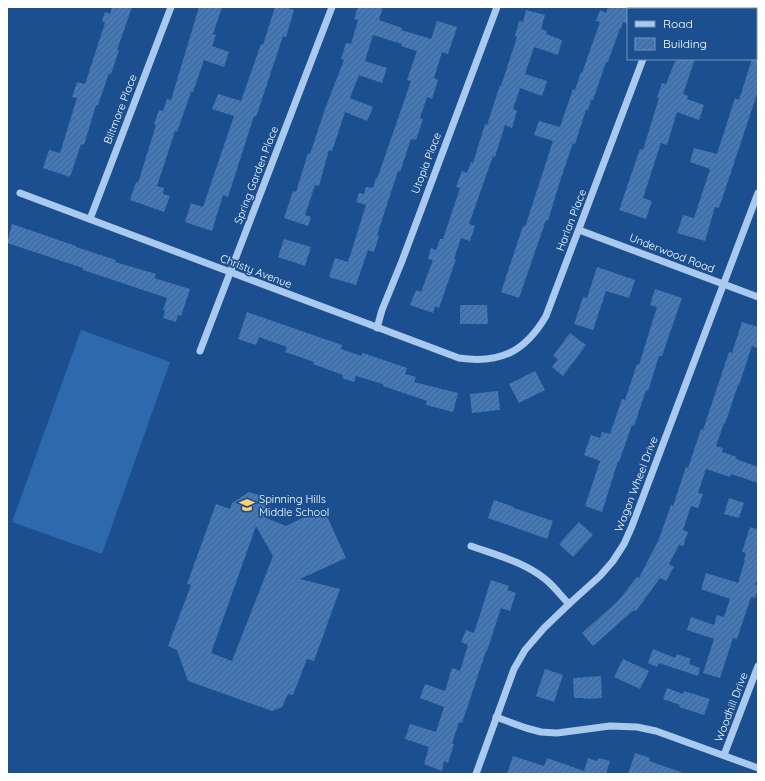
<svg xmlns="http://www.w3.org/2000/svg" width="765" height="781" font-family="Quicksand,sans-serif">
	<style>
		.garden { fill: #2e69ad }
		.building { fill: url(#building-hatch); fill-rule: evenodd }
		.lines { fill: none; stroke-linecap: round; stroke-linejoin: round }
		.minor { stroke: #a9c9ee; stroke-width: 7 }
		.labels { text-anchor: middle; stroke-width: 3.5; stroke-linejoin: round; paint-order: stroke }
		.street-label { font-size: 11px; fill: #fff; stroke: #1b4f8f }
		.poi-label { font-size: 11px; fill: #fff; stroke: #1b4f8f; text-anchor: start }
	</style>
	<defs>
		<pattern id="building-hatch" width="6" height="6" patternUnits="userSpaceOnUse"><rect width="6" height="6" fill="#4478b7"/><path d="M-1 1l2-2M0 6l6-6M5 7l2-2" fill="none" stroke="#486282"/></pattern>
	</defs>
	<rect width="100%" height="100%" fill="#1b4f8f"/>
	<path class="garden" d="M81,330L170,362L102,554L12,522Z"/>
	<g class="building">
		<path d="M112,7H132L117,50H119L111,74L109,73L98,105H96L84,145L81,144L70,177L43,168L49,150L60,153L77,98L72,97L77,82L85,84L105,23L102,21L105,12L110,14Z"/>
		<path d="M199,7H222L213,34L216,35L212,46L229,52L224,67L204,60L193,92H191L177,132L175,131L157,186L164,188L163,194L170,196L164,212L130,200L136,182L138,183L156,125L154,124L159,110L163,111L167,99L171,100Z"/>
		<path d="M275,7H284L294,10L286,37L283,36L256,117L254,116L228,197L223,195L212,231L185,222L191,203L203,207L234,116L212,109L218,94L241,101L261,44L263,45Z"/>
		<path d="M358,7H383L379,20L402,28L401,30L431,39L437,21L457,27L448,54L442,52L434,78L438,80L432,99L427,97L420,118L423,119L416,140L411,139L400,172L398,171L377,235L379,236L374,252L368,250L356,285L329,277L335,258L348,262L366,205L356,202L359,193L364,194L366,187L373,188L376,178L377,179L411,81L407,80L417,51L401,46L402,44L373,35L365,61L387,68L382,83L359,75L350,98L373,107L367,121L345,112L332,151L329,150L319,186L315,185L305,215L311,217L308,226L284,218L293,191L296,192L308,153L310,154L325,109L344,60L341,59L346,43L351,44L358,20L354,19Z"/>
		<path d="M608,7H628V24L623,22L621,29L620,28L608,62H606L593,100H591L588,110H586L575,144L573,143L560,181L548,221L546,220L519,298L501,292L523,226L525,227L553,141L534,135L539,121L560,127L573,89L575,90L581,72L582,73L600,22L596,21L600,10L606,13Z"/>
		<path d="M526,10L545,15L541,29L547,31L546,34L562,40L558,55L534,47L525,74L547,81L542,96L520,88L513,109L517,111L512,128L505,125L495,157L493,156L469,224L475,226L470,241L461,238L454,259H456L439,308L435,306L433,313L410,305L416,290L421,292L425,281L433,260L428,259L431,248L436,250L440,239H443L460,188L456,187L462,171L467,173L471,162L473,163L485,124L487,125L500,85L501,86L517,37L515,36L519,21L523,22Z"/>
		<path d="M756,47H758V91L719,208L715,207L705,241L677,233L683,215L694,218L710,169L690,162L694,148L717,154L735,98L739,100L752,59H756Z"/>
		<path d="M676,59H695L683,94L688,96L687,99L704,105L699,120L677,112L667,145L661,143L643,198L652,201L646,219L619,210L640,149L643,150L659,98H657L662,83L666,84Z"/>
		<path d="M12,224L76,246V247L116,260L115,262L156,274L154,278L190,289L181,316L178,315L176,322L163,318L165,311L163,310L167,298L83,270V268L7,243Z"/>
		<path d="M284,239L311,247L305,266L278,257Z"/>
		<path d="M597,267L635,280L629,298L606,291L593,330L574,324L583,297L587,298Z"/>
		<path d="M655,289L682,298L662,356H659L648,391L646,390L634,426L632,425L619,462L618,461L602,512L585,506L600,461L584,455L591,435L600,438L602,432L610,434L622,399L625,400L637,364L639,365L657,307L650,305Z"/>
		<path d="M460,305H487L488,324H460Z"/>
		<path d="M247,312L342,345L341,349L361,356L363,353L407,368L405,374L416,377L414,382L458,393L453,412L426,405L427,401L383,386V384L356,376L354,382L342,378L343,375L313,364L314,362L285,352L287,347L259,337L256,345L238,339Z"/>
		<path d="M742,322L758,327V348L752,346L739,385H738L725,424L724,423L716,446L723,448L722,452L737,457L736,459L758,467V483L731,474L730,477L706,469L698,493L703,494L698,508L691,506L683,530L688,532L683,546L679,545L669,564L674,567L666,581L660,578L636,611L634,610L593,646L582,633L618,601L637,577L639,578L659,539L671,505L673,506L686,467L688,468L701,429L703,430L729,352L732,353Z"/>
		<path d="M570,333L586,345L563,376L552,367L558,359L553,356Z"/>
		<path d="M535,371L545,390L519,403L509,384Z"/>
		<path d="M498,391L500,410L472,413L470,394Z"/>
		<path d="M249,492L271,499L264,517L286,526L313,513L321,516L326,514L346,558L300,579L340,589L314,661L307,659L293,695L288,694L282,707L272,711L188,681L177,650L168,646L191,585L187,584L216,504L230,509L232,503ZM256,526L273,556L232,661L211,653Z"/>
		<path d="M729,498L744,503L739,518L724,514Z"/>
		<path d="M494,500L514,507V508L553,521L547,539L488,518Z"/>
		<path d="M579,522L593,535L573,557L559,544Z"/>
		<path d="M750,527L758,530V578L755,585L758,586V589L755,598L751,597L737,639L733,638L720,678L703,673L714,639L687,630L691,617L714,625L717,615L724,617L730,599L701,589L706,573L738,583L745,560H744L746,553L742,552Z"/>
		<path d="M491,580L509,586L507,590L516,593L510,611L501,608L487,651H486L462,723L459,722L452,744H454L448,763L444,761L442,771L424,764L429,747L405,739L410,724L436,732L444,707L420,698L425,684L445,691L452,668L460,671L468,645L461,642L466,630L474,633Z"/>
		<path d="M653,649L675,658L677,654L691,659L689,664L700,668L698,676L659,663L657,667L648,663Z"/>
		<path d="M623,659L649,671L640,689L614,677Z"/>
		<path d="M545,669L563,675L554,702L536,696Z"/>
		<path d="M601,676L602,698L584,699V698H574L573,678Z"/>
		<path d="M667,688L683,694L684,691L710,699L704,715L679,707L680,705L663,699Z"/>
		<path d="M635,753L650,758L649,761L681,772V774H628Z"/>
		<path d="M513,756L544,766L547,758L584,771L588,758L597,761L599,758L610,761L606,774H507Z"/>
	</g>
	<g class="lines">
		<g class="minor">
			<path d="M661,9L662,7"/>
			<path d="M20,193L459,358C500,364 525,352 546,316L643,59"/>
			<path d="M90,219L171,7"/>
			<path d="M579,230L758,297"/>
			<path d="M377,328L382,310L402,261L497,7"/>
			<path d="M200,351L332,7"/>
			<path d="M471,546C496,555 524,562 545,579C554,586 561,596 569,604"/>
			<path d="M496,717L526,728L541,732L557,733L610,726L637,727L656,731L758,768"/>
			<path d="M724,755L758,666"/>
			<path d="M476,774L514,669L525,650L544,628L569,604L600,576L613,561L624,544L632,526L758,193"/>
		</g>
	</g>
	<defs>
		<g id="school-bare" transform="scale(1.2)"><path d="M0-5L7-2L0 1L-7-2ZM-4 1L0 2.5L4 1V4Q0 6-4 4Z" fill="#ffd166" stroke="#1b4f8f" stroke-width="2.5" paint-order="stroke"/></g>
	</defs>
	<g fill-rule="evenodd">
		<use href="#school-bare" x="247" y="505"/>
	</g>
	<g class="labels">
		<g class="street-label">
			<text transform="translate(120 109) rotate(-69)" y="4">Biltmore Place</text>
			<text transform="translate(426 163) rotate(-69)" y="4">Utopia Place</text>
			<text transform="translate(256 175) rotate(-69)" y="4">Spring Garden Place</text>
			<text transform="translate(571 220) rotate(-69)" y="4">Harlan Place</text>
			<text transform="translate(672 253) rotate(21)" y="4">Underwood Road</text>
			<text transform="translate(256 271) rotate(21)" y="4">Christy Avenue</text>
			<text transform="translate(636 484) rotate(-69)" y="4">Wagon Wheel Drive</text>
			<text transform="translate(731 707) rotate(-69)" y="4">Woodhill Drive</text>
		</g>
		<g class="poi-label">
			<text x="259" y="503">Spinning Hills<tspan x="259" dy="13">Middle School</tspan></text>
		</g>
	</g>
	<rect width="765" height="781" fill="none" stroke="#ffffff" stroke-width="16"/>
	<rect x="627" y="8" width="130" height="52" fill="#1b4f8f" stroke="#7695bc"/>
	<rect x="635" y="21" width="20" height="6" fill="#a9c9ee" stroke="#7695bc"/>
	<text x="663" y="28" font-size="12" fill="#ffffff">Road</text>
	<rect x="635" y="38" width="20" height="12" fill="url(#building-hatch)" stroke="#7695bc"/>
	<text x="663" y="48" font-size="12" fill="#ffffff">Building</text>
</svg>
